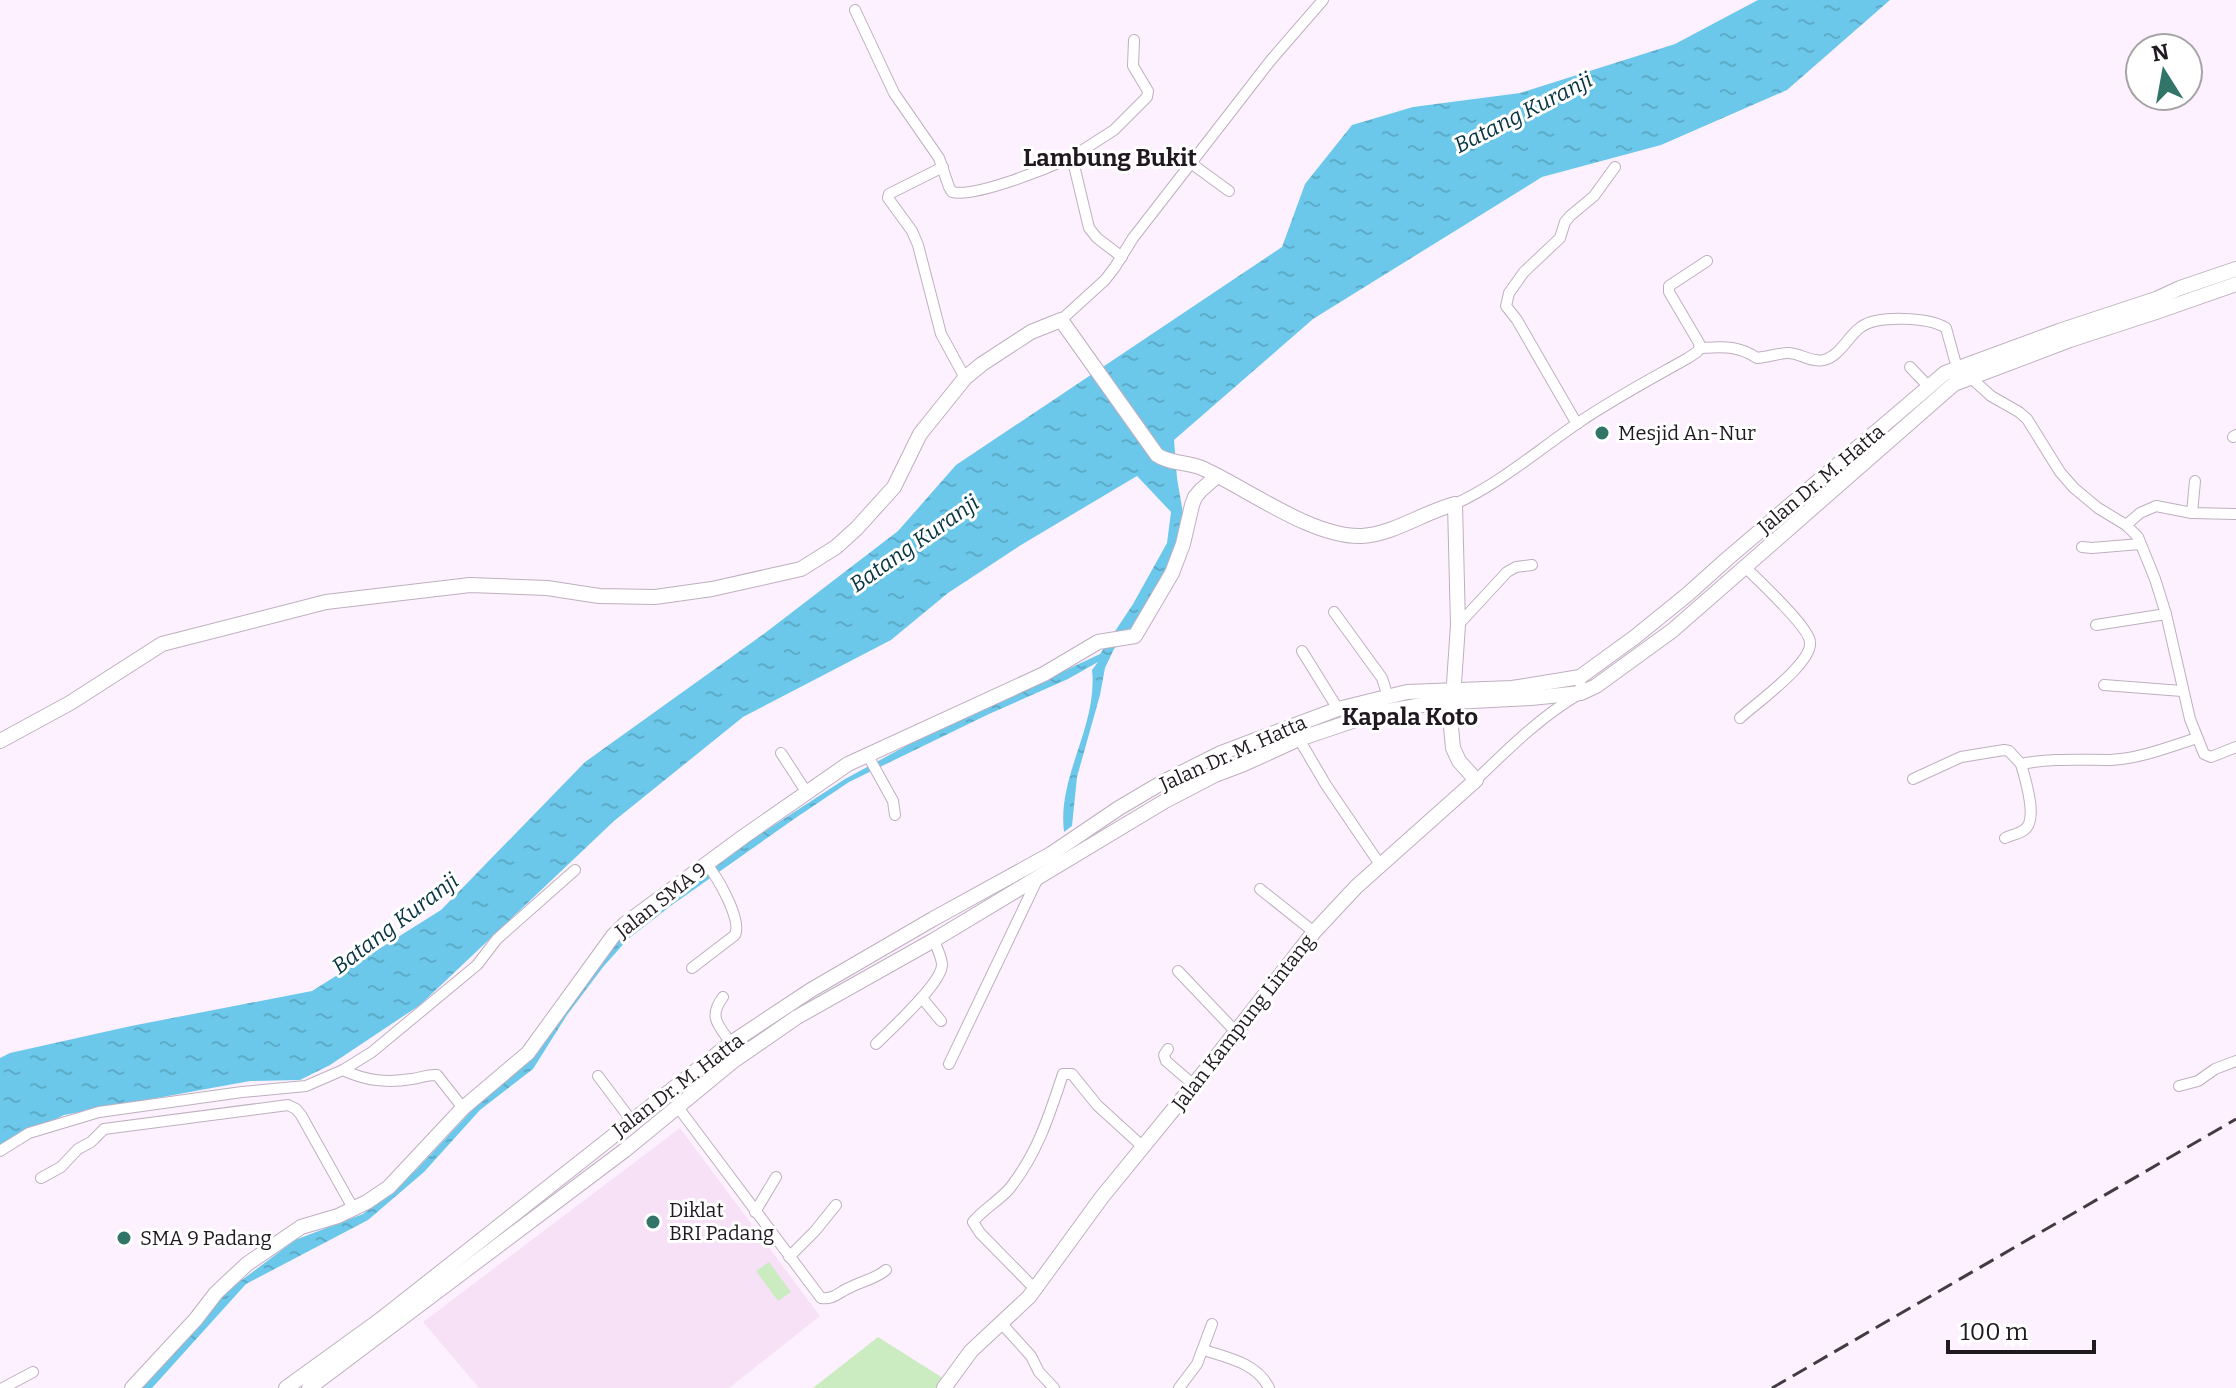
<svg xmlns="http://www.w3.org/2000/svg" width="2236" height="1388" font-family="Bitter,serif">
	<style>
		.built { fill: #f7e1f7 }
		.green { fill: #cbebc0 }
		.water { fill: url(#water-ripples) }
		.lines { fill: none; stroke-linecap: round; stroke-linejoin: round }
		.street-casing { stroke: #beafbf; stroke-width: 12 }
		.secondary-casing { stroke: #beafbf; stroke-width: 16 }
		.street { stroke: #fff; stroke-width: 10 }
		.secondary { stroke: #fff; stroke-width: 14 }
		.rail { stroke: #423b42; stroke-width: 3; stroke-dasharray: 16 8; stroke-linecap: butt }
		.poi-dot { fill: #317568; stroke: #fff; stroke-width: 3 }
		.labels { text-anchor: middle; stroke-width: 6; stroke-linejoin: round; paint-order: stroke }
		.poi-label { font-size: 20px; fill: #201a20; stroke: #fff; text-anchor: start }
		.street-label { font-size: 20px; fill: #201a20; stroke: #fff }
		.water-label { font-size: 22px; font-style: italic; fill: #073442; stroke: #fff }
		.quarter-label { font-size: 24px; font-weight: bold; fill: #201a20; stroke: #fff }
	</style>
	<defs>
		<pattern id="water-ripples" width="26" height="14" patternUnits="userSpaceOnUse" patternTransform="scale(2)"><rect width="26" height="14" fill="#6bc8eb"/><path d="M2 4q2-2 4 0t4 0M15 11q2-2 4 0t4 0" fill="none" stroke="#5cabc9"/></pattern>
	</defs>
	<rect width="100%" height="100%" fill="#fef1ff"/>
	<path class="built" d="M680,1128L820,1316L729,1388H479L423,1322Z"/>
	<g class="green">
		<path d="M769,1262L791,1292L778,1301L756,1271Z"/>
		<path d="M878,1337L946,1380L937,1388H813Z"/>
	</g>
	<path class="water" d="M1758,0H1890L1787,90L1661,145L1542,177L1313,319L1174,440L1177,478L1185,525L1173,562L1127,635L1114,649L1105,668L1100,695L1077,777L1072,826L1064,832C1057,776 1098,726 1092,670L1098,662L1068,679L989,714L849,782L794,819L672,905L628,939L603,967L567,1015L533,1069L480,1110L424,1172L368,1220L246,1284L152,1388H140L226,1292L295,1240L363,1214L416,1170L476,1106L524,1064L578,988L630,925L748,842L845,779L917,740L1100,654L1133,604L1167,543L1171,512L1137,476L1021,545L948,593L891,640L743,717L614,821L420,1005L330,1065L300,1080L250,1081L64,1115L0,1148V1058L10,1053L131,1026L312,991L441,910L585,762L765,633L898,531L956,465L1282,247L1305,184L1352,125L1413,107L1520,93L1675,44Z"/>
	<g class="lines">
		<g class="street-casing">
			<g id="street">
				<path d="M855,10L894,93L939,158L949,187L952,192C975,198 1048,168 1072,157"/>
				<path d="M1192,164L1229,191"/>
				<path d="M943,167L889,194L888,198L912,231L918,245L941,334L965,378"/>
				<path d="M1122,257L1097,238L1089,228L1072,157L1114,130L1147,97L1148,91L1133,66L1134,40"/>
				<path d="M1061,320L1105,280L1115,267L1133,238L1271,60L1323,0"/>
				<path d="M1700,348L1699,343L1669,292V286L1707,261"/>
				<path d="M1910,367L1929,387"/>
				<path d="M1970,377L1991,396L2019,412L2027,419L2060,472L2074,488L2098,508L2126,525L2138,537L2155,579L2166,614L2190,719L2204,754L2211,757L2236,747"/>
				<path d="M1577,424L1517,320L1506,306L1509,293L1524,272L1560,238L1565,222L1570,216L1594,196L1615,167"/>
				<path d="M2233,437L2236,435"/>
				<path d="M1455,504C1499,484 1537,451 1578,423C1613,399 1651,379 1688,358L1697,352L1700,348C1723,347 1737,345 1757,358C1767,357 1780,353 1788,353C1800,353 1812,363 1824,360C1840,356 1849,335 1861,327C1878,315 1929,317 1946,328L1957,368"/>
				<path d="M2192,513L2195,481"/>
				<path d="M2126,525L2140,513L2156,506L2192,513L2236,514"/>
				<path d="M2082,547L2092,548L2140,544"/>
				<path d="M1334,612L1382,678L1388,697"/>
				<path d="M1458,625L1507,572L1516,567L1532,565"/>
				<path d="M2096,625L2166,614"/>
				<path d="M1302,651L1338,709"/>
				<path d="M2104,685L2182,691"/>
				<path d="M1740,718C1755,704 1813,663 1810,642C1809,627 1758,580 1745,567"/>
				<path d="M1299,739L1326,785L1381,866"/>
				<path d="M781,753L807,793"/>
				<path d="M867,754L893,801L895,815"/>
				<path d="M1913,779L1961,757L2004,750L2009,751L2021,764C2051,758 2080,760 2110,760C2139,759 2169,747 2197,738"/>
				<path d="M1476,780C1509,748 1541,716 1581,693L1580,677"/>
				<path d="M2005,838C2011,835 2019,834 2024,830C2039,820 2025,779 2021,764"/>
				<path d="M1260,889L1314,932"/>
				<path d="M692,968L735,935C742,920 718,877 706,864"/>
				<path d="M1178,971L1236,1032"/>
				<path d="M723,997C708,1017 718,1025 731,1043"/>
				<path d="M922,998L941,1021"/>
				<path d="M876,1044C890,1030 942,983 942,965C942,957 936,947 934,940"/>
				<path d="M1168,1049L1164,1055L1166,1061L1194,1085"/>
				<path d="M949,1064L1038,878"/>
				<path d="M343,1070C366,1081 387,1083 412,1079C421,1078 428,1074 437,1075L463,1108"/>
				<path d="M598,1076L631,1120"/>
				<path d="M2179,1086L2198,1081L2215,1069L2236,1061"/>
				<path d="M677,1106L821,1298C834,1300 840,1291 851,1287C863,1281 875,1279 886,1270"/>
				<path d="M0,1151L29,1133L99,1112L242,1092L306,1086L343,1070L372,1052L477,965L497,939L575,870"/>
				<path d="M41,1178L61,1167L78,1149L91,1142L104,1129L288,1105L296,1109L301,1115L353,1208"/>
				<path d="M755,1212L776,1177"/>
				<path d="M789,1257L815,1231L836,1205"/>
				<path d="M1035,1289L980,1233L973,1222C983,1209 999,1201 1010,1188C1038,1152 1049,1116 1063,1074H1072L1097,1105L1142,1146"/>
				<path d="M1002,1324L1031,1356L1039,1372L1054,1388"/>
				<path d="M1204,1350C1228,1358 1257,1363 1269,1388"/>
				<path d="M3,1388L33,1372"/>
				<path d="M1179,1388L1197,1364L1212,1324"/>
			</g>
		</g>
		<g class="secondary-casing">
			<g id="secondary">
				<path d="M0,741L70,703L162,644L326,602L470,585L547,588L599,596L655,597L712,589L801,569L836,547L857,528L894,487L920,434L965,378L982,364L1031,332L1061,320L1157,455C1170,464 1190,462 1204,469C1248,489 1313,538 1362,536C1394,534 1424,512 1455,504L1458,625L1451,727L1453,748L1459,761L1476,780L1356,887L1314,932L1213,1061L1102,1197L1029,1297L971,1351L944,1388"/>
				<path d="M132,1388L196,1319L216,1293L247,1264L301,1227L338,1216L367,1202L389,1187L463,1108L528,1053L613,936L625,924L743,837L848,764L1044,674L1098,642L1135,636L1172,573L1183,544L1192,505L1195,497L1201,490L1217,476"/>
				<path d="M286,1388L380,1320L731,1043L811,990L933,919L1051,854L1119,808L1163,782L1221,753L1338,709L1407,692L1512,688L1580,677L1635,637L1688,594L1727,559L1945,373L2059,331L2156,299L2180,288L2236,269"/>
				<path d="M309,1388L625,1150L732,1062L797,1017L934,940L1165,801L1215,775L1244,764L1299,739L1376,713L1434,703L1531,698L1581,693L1596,686L1673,630L1954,384L2070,340L2156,312L2236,284"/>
			</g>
		</g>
		<use href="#street" class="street"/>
		<use href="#secondary" class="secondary"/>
		<path class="rail" d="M1772,1388L2236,1119"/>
	</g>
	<g class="poi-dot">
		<circle cx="1602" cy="433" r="8"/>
		<circle cx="653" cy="1222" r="8"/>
		<circle cx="124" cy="1238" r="8"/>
	</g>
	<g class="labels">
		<g class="poi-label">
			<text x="1618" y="440">Mesjid An-Nur</text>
			<text x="669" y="1217">Diklat<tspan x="669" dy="23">BRI Padang</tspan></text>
			<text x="140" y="1245">SMA 9 Padang</text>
		</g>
		<g class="street-label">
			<text transform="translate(1821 479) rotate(-40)" y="7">Jalan Dr. M. Hatta</text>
			<text transform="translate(1233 753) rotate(-24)" y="7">Jalan Dr. M. Hatta</text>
			<text transform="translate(661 900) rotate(-38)" y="7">Jalan SMA 9</text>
			<text transform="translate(1243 1022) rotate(-52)" y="7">Jalan Kampung Lintang</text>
			<text transform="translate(678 1085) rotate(-37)" y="7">Jalan Dr. M. Hatta</text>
		</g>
		<g class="water-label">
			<text transform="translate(1523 112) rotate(-27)" y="8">Batang Kuranji</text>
			<text transform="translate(914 543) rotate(-35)" y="8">Batang Kuranji</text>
			<text transform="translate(395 923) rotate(-37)" y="8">Batang Kuranji</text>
		</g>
		<g class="quarter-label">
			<text x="1110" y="166">Lambung Bukit</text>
			<text x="1410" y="725">Kapala Koto</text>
		</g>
	</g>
	<g transform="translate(2164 72) rotate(349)"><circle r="38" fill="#ffffff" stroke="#a6a3a6" stroke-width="2"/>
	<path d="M0-6L14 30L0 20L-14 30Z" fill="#317568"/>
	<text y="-12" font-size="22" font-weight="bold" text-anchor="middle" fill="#201a20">N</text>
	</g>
	<path d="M1948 1340v12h146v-12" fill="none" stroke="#201a20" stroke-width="4"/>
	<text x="1960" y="1340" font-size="24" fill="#201a20" stroke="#ffffff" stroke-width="6" paint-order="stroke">100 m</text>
</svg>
